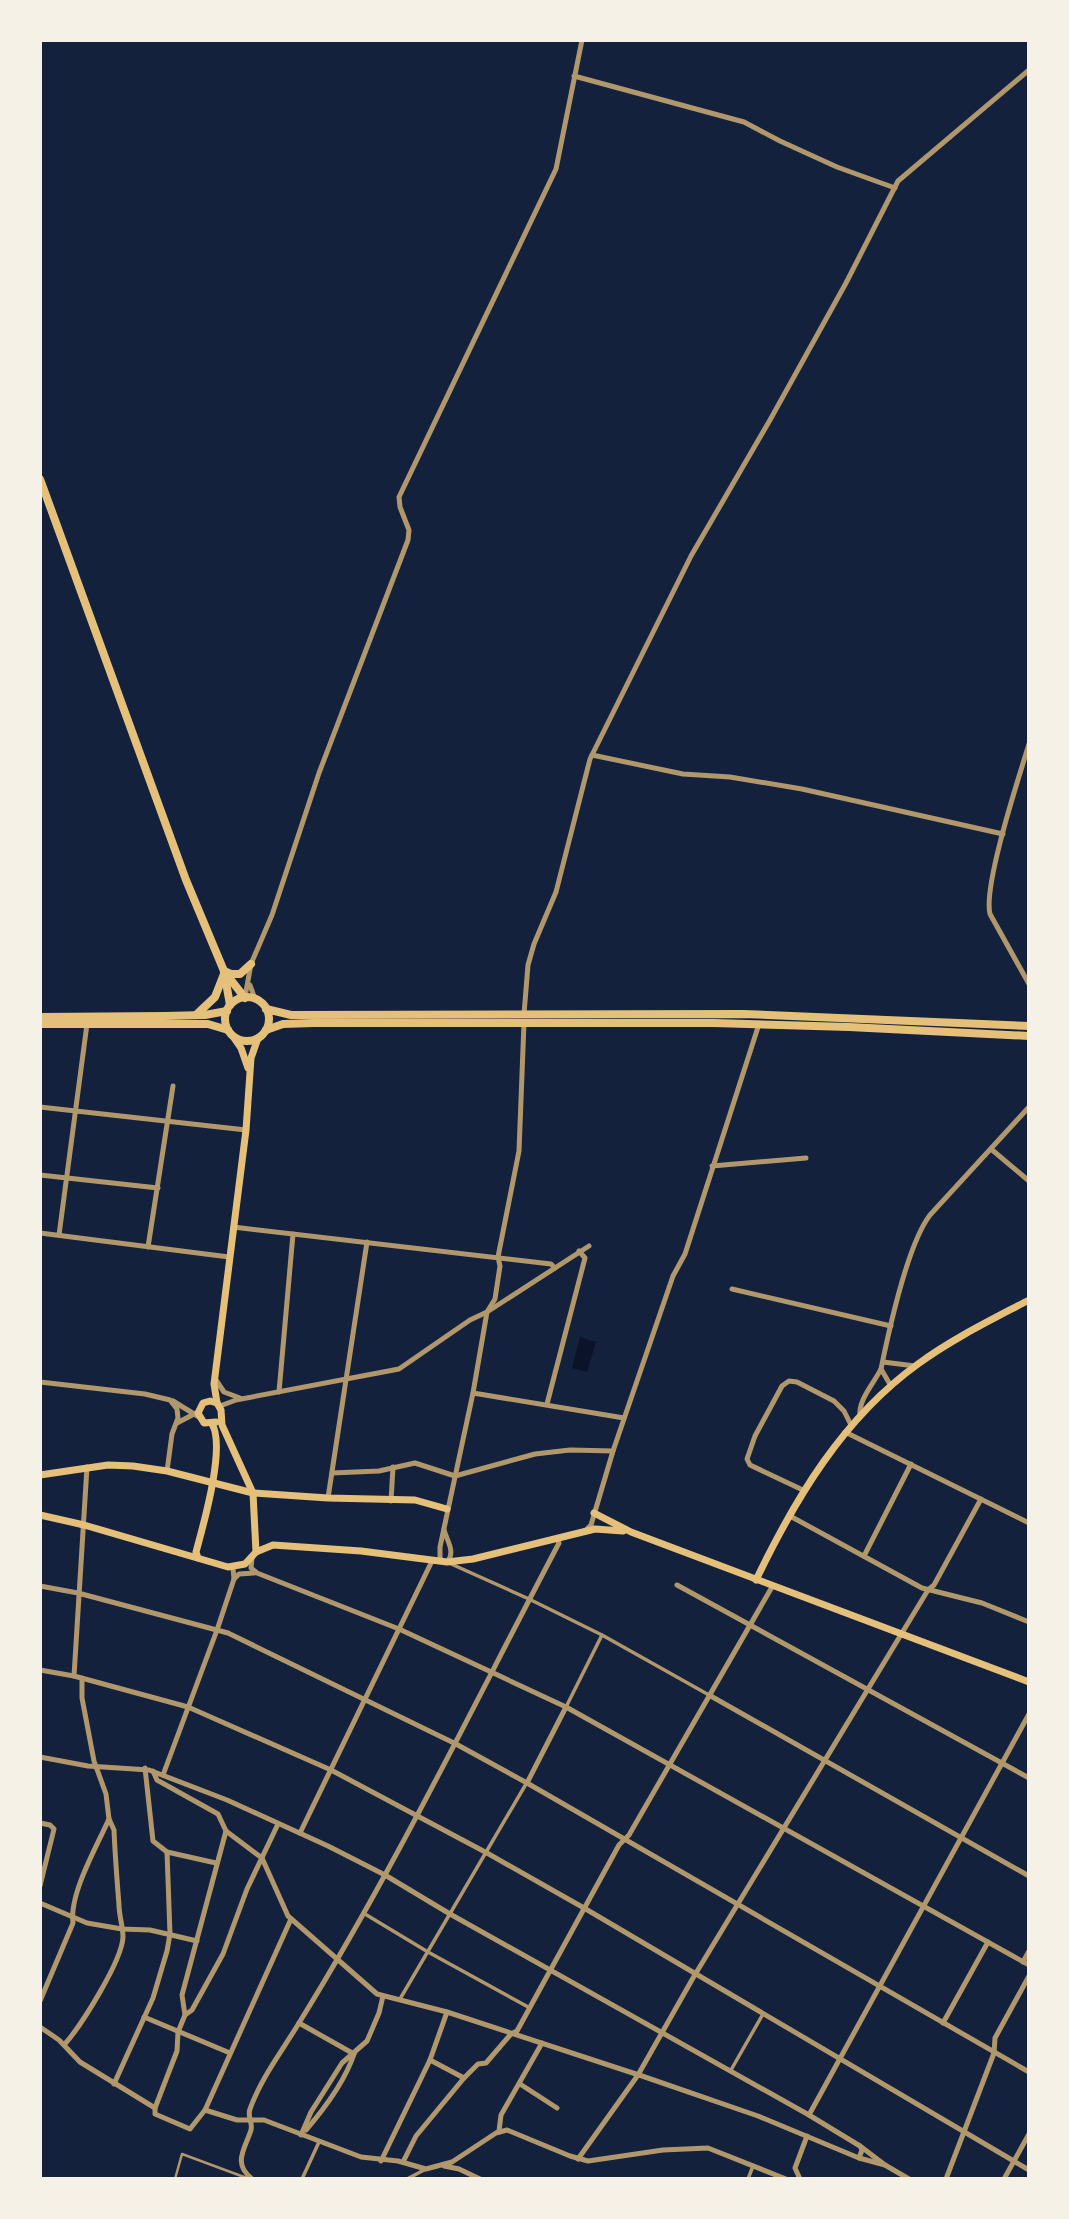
<svg xmlns="http://www.w3.org/2000/svg" width="1069" height="2219" font-family="'Fira Sans',sans-serif">
	<style>
		.water { fill: #0b132b }
		.lines { fill: none; stroke-linecap: round; stroke-linejoin: round }
		.service { stroke: #b1986c; stroke-width: 2.5 }
		.pedestrian { stroke: #b1986c; stroke-width: 3.5 }
		.minor { stroke: #b1986c; stroke-width: 5 }
		.secondary { stroke: #e5c07b; stroke-width: 7 }
		.primary { stroke: #e5c07b; stroke-width: 8 }
		.trunk { stroke: #e5c07b; stroke-width: 8 }
	</style>
	<rect width="100%" height="100%" fill="#14213d"/>
	<path class="water" d="M580,1337L596,1342L587,1372L572,1368Z"/>
	<g class="lines">
		<path class="service" d="M175,2179L182,2154L244,2177H249"/>
		<g class="pedestrian">
			<path d="M449,1563L529,1599L602,1635L709,1695"/>
			<path d="M566,1707L602,1635"/>
			<path d="M365,1914L428,1952L530,2008"/>
			<path d="M400,1999L526,1784"/>
			<path d="M731,2070L763,2014"/>
			<path d="M302,2179L319,2142"/>
			<path d="M407,2179L426,2169"/>
			<path d="M748,2179L753,2166"/>
		</g>
		<g class="minor">
			<path d="M574,76L744,122L780,141L837,167L895,188"/>
			<path d="M1029,744C1019,777 983,886 990,914L1029,984"/>
			<path d="M592,755L683,774L730,777L802,789L1003,834"/>
			<path d="M250,985L255,999"/>
			<path d="M245,997L251,964L272,915L319,773L408,540L409,530L400,507L399,497L556,169L582,40"/>
			<path d="M524,1014L528,965L534,944L556,892L590,759L691,556L770,420L846,283L898,181L1029,70"/>
			<path d="M40,1107L246,1130"/>
			<path d="M991,1149L1029,1181"/>
			<path d="M712,1166L806,1158"/>
			<path d="M40,1175L158,1188"/>
			<path d="M233,1227L551,1264L555,1268"/>
			<path d="M40,1233L229,1257"/>
			<path d="M59,1235L87,1024"/>
			<path d="M148,1247L173,1086"/>
			<path d="M732,1289L891,1326"/>
			<path d="M883,1362L915,1366"/>
			<path d="M216,1380L224,1392L240,1398"/>
			<path d="M40,1382L145,1394L170,1400L177,1409L178,1418L172,1434L167,1471"/>
			<path d="M891,1386L881,1369C889,1330 907,1245 930,1215L1029,1107"/>
			<path d="M279,1392L293,1234"/>
			<path d="M473,1393L624,1418"/>
			<path d="M173,1401L199,1417"/>
			<path d="M547,1404L585,1258L579,1251"/>
			<path d="M220,1406L236,1400L399,1369L470,1320L487,1312L589,1246"/>
			<path d="M860,1416C858,1400 874,1383 881,1369"/>
			<path d="M177,1423L196,1413"/>
			<path d="M845,1432L1029,1523"/>
			<path d="M332,1473L379,1471L415,1463L455,1476L535,1454L570,1450L613,1451"/>
			<path d="M805,1491L750,1465L747,1459L755,1436L782,1386L789,1381L797,1382L834,1401L844,1411L851,1425"/>
			<path d="M328,1498L367,1242"/>
			<path d="M391,1501L393,1467"/>
			<path d="M790,1516L922,1588L982,1603L1029,1622"/>
			<path d="M444,1530C447,1541 456,1552 447,1562"/>
			<path d="M586,1530L591,1525L613,1451L673,1276L685,1254L759,1024"/>
			<path d="M864,1556L911,1464"/>
			<path d="M252,1558L251,1568L257,1573L399,1629L566,1707L1029,1965"/>
			<path d="M443,1562L440,1558V1547L473,1393L487,1312L495,1299L500,1266L498,1257L519,1151L524,1023"/>
			<path d="M234,1579L239,1574L254,1573"/>
			<path d="M677,1585L1029,1778"/>
			<path d="M40,1586L78,1593L228,1633L456,1744L527,1783L1029,2072"/>
			<path d="M40,1670L74,1676L188,1707L331,1770L487,1853L584,1908L1029,2170"/>
			<path d="M74,1676L87,1467"/>
			<path d="M709,1695L1029,1876"/>
			<path d="M40,1757L88,1766L149,1770L227,1800L328,1846L385,1875L450,1914L809,2115L860,2146L862,2150L859,2158"/>
			<path d="M145,1768L153,1841L167,1852L216,1863"/>
			<path d="M153,1771L157,1780L218,1814L226,1831L262,1858L288,1916L377,1994L447,2012L642,2076L758,2116L859,2158L885,2165"/>
			<path d="M163,1775L217,1630L234,1579L233,1568"/>
			<path d="M527,1783L566,1707"/>
			<path d="M40,1823L50,1825L54,1829L40,1886"/>
			<path d="M278,1824L247,1889L223,1954L192,2010L185,2015L178,2032L177,2051L155,2108V2114L190,2129L205,2110L291,1919"/>
			<path d="M300,1833L432,1561"/>
			<path d="M40,1903L87,1923L122,1929L150,1930L197,1941"/>
			<path d="M1023,1962L1029,1951"/>
			<path d="M40,2001L73,1923C69,1894 97,1846 109,1819"/>
			<path d="M185,2015L182,1995L226,1831"/>
			<path d="M144,2017L230,2053"/>
			<path d="M943,2023L988,1942"/>
			<path d="M40,2027L59,2040L80,2062L155,2108"/>
			<path d="M64,2045C81,2026 122,1961 123,1937C123,1927 119,1915 119,1905C117,1880 115,1855 114,1830L109,1819L106,1794L94,1761L82,1698V1678"/>
			<path d="M354,2054L299,2023C395,1868 474,1704 559,1543L557,1538"/>
			<path d="M430,2060L464,2078"/>
			<path d="M114,2084L153,1998L167,1951L170,1934L167,1852"/>
			<path d="M520,2084L557,2108"/>
			<path d="M205,2110L237,2120H264L361,2157L398,2161L426,2169L452,2162L496,2133L507,2130L570,2156L588,2161L663,2150L708,2148L786,2179"/>
			<path d="M809,2115L1029,1714"/>
			<path d="M306,2130C325,2108 345,2081 354,2054"/>
			<path d="M499,2131L501,2115L542,2043"/>
			<path d="M301,2135L311,2112L342,2063L367,2041L379,2013L383,1996"/>
			<path d="M860,2146L885,2165L909,2179"/>
			<path d="M578,2159L638,2075L693,1978L928,1590L934,1585L981,1499"/>
			<path d="M381,2161L430,2060L447,2012"/>
			<path d="M403,2162L416,2136L464,2078L478,2064L486,2063L511,2034L517,2031L619,1845L629,1835L772,1587"/>
			<path d="M444,2166L459,2169L480,2179"/>
			<path d="M252,2179C232,2163 245,2149 251,2130C253,2122 247,2117 250,2109C261,2078 282,2051 299,2023"/>
			<path d="M800,2179L795,2168L807,2136"/>
			<path d="M946,2179L994,2053L995,2038L1029,1976"/>
			<path d="M1004,2179L1029,2134"/>
		</g>
		<g class="secondary">
			<path d="M232,1035L241,1048L248,1068"/>
			<path d="M216,1422L204,1423L198,1413L203,1403L210,1401L217,1403"/>
			<path d="M40,1475L108,1465L133,1466L167,1471L253,1493L328,1498L415,1500L447,1509"/>
			<path d="M594,1513L631,1532L1029,1682"/>
			<path d="M40,1515L84,1525L228,1567L245,1564L256,1552L253,1493L222,1425L221,1410L217,1403L214,1384L246,1130L251,1058L258,1038"/>
			<path d="M256,1552L273,1545L361,1551L447,1562L473,1559L595,1529L623,1531"/>
			<path d="M198,1558L196,1552C203,1526 226,1447 212,1424"/>
			<path d="M756,1580C795,1499 843,1418 918,1364C952,1339 991,1320 1029,1300"/>
		</g>
		<g class="primary">
			<circle cx="247" cy="1019" r="22"/>
			<path d="M266,1009L291,1015L744,1014L1029,1026"/>
			<path d="M40,1017L165,1016L205,1015L227,1011"/>
			<path d="M40,1024H208L228,1030"/>
			<path d="M266,1030L283,1024L313,1023H714L849,1027L1029,1036"/>
		</g>
		<g class="trunk">
			<path d="M40,479L186,880L224,971L230,1005"/>
			<path d="M224,971L231,974H240L251,964"/>
			<path d="M227,975L245,998"/>
			<path d="M196,1015L215,997L224,974"/>
		</g>
	</g>
	<rect width="1069" height="2219" fill="none" stroke="#f6f1e7" stroke-width="84"/>
</svg>
